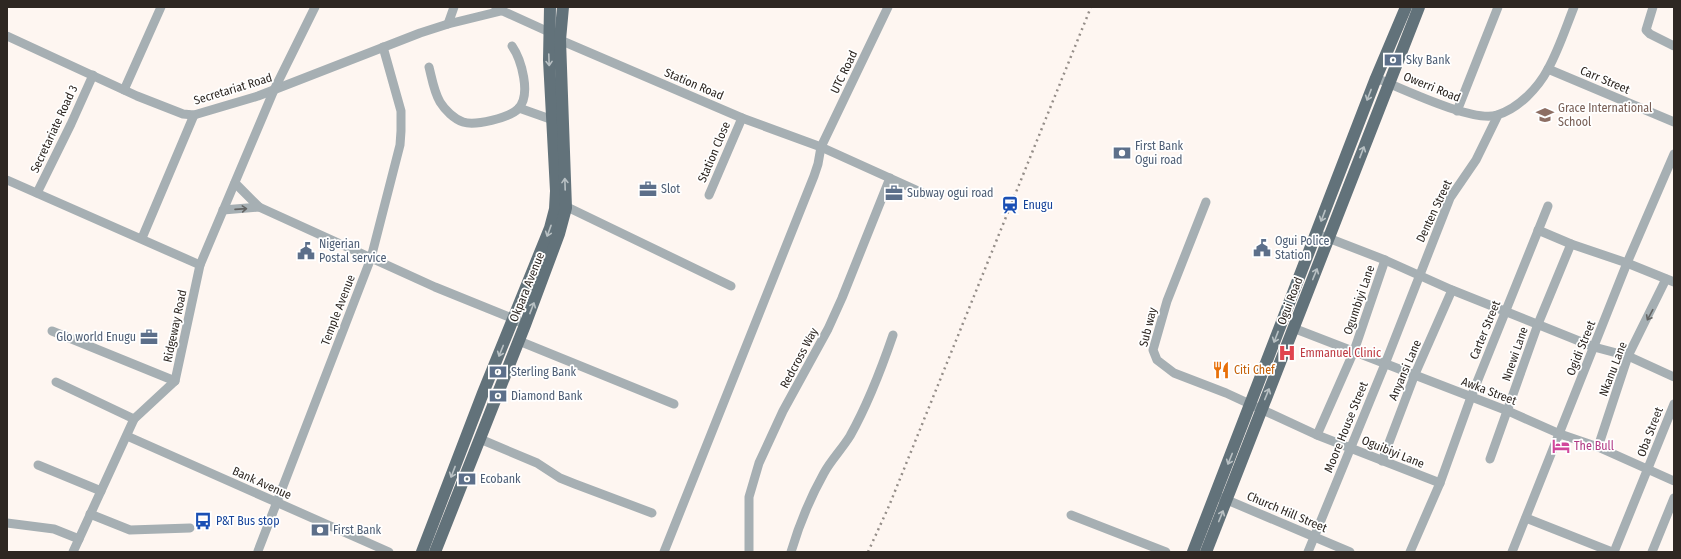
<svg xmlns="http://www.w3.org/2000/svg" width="1681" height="559" font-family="'Fira Sans Condensed',sans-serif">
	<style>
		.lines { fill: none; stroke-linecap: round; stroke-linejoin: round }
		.minor { stroke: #a6afb3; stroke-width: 9 }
		.primary { stroke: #62727a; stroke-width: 12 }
		.rail { stroke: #948d88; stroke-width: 2.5; stroke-dasharray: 2 4; stroke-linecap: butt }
		.oneway { stroke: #b8c0c3 }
		.oneway2 { stroke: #646463 }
		.labels { text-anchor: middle; stroke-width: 3.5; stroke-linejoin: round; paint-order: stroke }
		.service-label { font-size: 12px; fill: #4e5e75; stroke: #fff; text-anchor: start }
		.street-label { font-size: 12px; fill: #2e2722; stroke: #fff }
		.education-label { font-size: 12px; fill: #785e54; stroke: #fff; text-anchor: start }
		.transit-label { font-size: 12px; fill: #164399; stroke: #fff; text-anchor: start }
		.health-label { font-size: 12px; fill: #be3a42; stroke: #fff; text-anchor: start }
		.food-label { font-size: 12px; fill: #c56008; stroke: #fff; text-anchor: start }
		.hotel-label { font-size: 12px; fill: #b23c85; stroke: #fff; text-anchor: start }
	</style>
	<rect width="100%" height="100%" fill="#fef6f1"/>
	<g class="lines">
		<g class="minor">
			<path d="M1653,7L1646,30L1650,34L1674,46"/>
			<path d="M496,8L549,32L560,40L742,118L821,147L925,194"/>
			<path d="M448,24L454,7"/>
			<path d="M7,36L137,96L183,114L194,115L258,96L420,33L448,24L501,11"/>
			<path d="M429,67C432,79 434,92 440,102C445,110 454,119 463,122C475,126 509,118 518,109C532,95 521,59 512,46"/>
			<path d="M1548,69L1674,122"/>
			<path d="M1376,78C1401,88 1473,123 1497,115C1518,109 1538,88 1548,69C1559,49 1566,27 1574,7"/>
			<path d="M124,90L161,7"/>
			<path d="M519,108L553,120"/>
			<path d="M1457,111L1498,7"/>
			<path d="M7,180L200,265"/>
			<path d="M235,183L259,207L435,287L514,319L525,325"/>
			<path d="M37,193L71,124L93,75"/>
			<path d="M709,195L742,118"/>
			<path d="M1206,202L1167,301L1153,350L1157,360L1174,373L1226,393L1317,435L1440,483"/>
			<path d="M561,204L731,286"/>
			<path d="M223,210L259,207"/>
			<path d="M1538,230L1571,244"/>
			<path d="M1323,236L1385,260L1452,290L1594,347L1628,356L1674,377"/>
			<path d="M142,238L194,115"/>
			<path d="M1293,328L1508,411L1560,434L1598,447L1674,481"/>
			<path d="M52,331L175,381"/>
			<path d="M519,341L674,404"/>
			<path d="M56,382L134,419"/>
			<path d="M1317,435L1354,351L1385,260"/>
			<path d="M127,436L389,552"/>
			<path d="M480,439L537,463L560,478L575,484L652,513"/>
			<path d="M1598,447L1628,356L1666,279"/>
			<path d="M1490,459L1538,324L1571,244L1627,263L1674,282"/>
			<path d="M1382,461L1415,374L1452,290"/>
			<path d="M38,465L101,491"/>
			<path d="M1220,497L1350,552"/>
			<path d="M90,514L130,530L190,528"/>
			<path d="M1071,515L1166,552"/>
			<path d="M1526,518L1612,552"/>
			<path d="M7,523L54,529L79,539"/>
			<path d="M258,551L371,258L400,145L401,131V111L383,47"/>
			<path d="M73,552L134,419L175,381L200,265L274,90L315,7"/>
			<path d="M664,552L814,176L818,164L821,147L888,7"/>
			<path d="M749,552V497L759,463L783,411L828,329L842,298L890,178"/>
			<path d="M791,552C799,525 810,498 824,473C831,460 842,449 850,436C868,404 881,370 893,335"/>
			<path d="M1308,552L1385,364L1450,198L1476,160L1498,115"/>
			<path d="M1410,552L1440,483L1471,397L1548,206"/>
			<path d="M1512,552L1627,263L1674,154"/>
			<path d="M1614,552L1674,404"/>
			<path d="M1652,552L1674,498"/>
		</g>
		<g class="primary">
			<path d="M422,552L483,393L550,228L555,209L556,191L549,60L550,7"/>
			<path d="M435,552L525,325L559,234L566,208L560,40L563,7"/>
			<path d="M1193,552L1376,78L1406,7"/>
			<path d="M1206,552L1419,7"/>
		</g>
		<path class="rail" d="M868,552L889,506L1091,7"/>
	</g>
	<defs><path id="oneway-shaft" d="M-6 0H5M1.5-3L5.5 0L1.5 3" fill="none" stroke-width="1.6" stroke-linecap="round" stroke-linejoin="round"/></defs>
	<g class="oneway">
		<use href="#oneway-shaft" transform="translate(549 60) rotate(88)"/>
		<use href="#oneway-shaft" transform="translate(1369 95) rotate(111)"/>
		<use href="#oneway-shaft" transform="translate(1362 152) rotate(-69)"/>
		<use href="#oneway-shaft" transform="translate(565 184) rotate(-92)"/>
		<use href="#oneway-shaft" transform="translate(1323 216) rotate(111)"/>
		<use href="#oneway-shaft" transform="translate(549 231) rotate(110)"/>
		<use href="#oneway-shaft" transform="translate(1315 274) rotate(-68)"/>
		<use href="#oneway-shaft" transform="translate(532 308) rotate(-69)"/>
		<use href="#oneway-shaft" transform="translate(1276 337) rotate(111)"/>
		<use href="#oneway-shaft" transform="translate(501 351) rotate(112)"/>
		<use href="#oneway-shaft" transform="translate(1267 394) rotate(-68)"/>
		<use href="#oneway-shaft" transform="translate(1230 459) rotate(112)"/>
		<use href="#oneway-shaft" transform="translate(453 472) rotate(111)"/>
		<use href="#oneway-shaft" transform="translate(1221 516) rotate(-68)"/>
	</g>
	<g class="oneway2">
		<use href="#oneway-shaft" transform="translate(241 209) rotate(-4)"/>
		<use href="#oneway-shaft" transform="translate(1650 315) rotate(118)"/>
	</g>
	<defs>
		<g id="bank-bare" transform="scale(1.38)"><path d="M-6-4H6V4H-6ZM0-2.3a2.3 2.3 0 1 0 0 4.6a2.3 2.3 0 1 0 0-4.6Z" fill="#5c6f8a" stroke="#fff" stroke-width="2.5" paint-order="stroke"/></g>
		<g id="school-bare" transform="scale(1.38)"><path d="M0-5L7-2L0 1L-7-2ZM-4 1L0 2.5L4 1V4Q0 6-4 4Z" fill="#8d6e63" stroke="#fff" stroke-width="2.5" paint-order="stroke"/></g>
		<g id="office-bare" transform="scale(1.38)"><path d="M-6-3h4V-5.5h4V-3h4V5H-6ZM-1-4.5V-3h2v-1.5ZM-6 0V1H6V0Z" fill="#5c6f8a" stroke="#fff" stroke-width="2.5" paint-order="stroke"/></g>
		<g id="station-bare" transform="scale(1.38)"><path d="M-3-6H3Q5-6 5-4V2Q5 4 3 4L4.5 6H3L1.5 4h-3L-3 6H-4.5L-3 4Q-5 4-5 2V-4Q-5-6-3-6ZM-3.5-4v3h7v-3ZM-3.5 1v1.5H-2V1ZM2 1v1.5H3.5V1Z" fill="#1a4fb4" stroke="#fff" stroke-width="2.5" paint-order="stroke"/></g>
		<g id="civic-bare" transform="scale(1.38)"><path d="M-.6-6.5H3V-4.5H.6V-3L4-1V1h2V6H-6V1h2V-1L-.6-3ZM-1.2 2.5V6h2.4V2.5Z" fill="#5c6f8a" stroke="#fff" stroke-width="2.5" paint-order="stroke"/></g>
		<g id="hospital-bare" transform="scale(1.38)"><path d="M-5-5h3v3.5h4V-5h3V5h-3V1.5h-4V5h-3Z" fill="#e0444e" stroke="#fff" stroke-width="2.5" paint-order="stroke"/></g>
		<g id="restaurant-bare" transform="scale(1.38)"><path d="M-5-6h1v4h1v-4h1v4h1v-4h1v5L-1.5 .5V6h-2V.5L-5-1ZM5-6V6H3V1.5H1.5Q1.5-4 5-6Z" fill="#e8710a" stroke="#fff" stroke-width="2.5" paint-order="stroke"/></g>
		<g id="hotel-bare" transform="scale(1.38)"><path d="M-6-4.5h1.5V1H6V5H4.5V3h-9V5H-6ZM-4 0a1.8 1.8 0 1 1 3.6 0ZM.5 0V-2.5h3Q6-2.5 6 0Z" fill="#d1479c" stroke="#fff" stroke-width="2.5" paint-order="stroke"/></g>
		<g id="bus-bare" transform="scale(1.38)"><path d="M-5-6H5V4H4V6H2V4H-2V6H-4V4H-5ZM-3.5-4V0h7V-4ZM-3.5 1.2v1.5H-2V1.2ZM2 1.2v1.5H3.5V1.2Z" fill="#1a4fb4" stroke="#fff" stroke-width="2.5" paint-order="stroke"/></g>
	</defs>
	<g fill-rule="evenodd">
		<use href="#bank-bare" x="1393" y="60"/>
		<use href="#school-bare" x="1545" y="115"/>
		<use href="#bank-bare" x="1122" y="153"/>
		<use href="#office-bare" x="648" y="189"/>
		<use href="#office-bare" x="894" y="193"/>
		<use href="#station-bare" x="1010" y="205"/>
		<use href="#civic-bare" x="1262" y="248"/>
		<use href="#civic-bare" x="306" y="251"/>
		<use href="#office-bare" x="149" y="337"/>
		<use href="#hospital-bare" x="1287" y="353"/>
		<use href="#restaurant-bare" x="1221" y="370"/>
		<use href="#bank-bare" x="498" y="372"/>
		<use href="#bank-bare" x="498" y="396"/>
		<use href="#hotel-bare" x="1561" y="446"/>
		<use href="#bank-bare" x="467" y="479"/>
		<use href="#bus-bare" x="203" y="521"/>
		<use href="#bank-bare" x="320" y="530"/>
	</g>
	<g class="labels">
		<g class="service-label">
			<text x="1406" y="64">Sky Bank</text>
			<text x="1135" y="150">First Bank<tspan x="1135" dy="14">Ogui road</tspan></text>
			<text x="661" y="193">Slot</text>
			<text x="907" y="197">Subway ogui road</text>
			<text x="1275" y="245">Ogui Police<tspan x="1275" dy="14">Station</tspan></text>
			<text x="319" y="248">Nigerian<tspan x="319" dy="14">Postal service</tspan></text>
			<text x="136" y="341" text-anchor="end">Glo world Enugu</text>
			<text x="511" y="376">Sterling Bank</text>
			<text x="511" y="400">Diamond Bank</text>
			<text x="480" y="483">Ecobank</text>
			<text x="333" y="534">First Bank</text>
		</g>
		<g class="street-label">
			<text transform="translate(844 72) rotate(-64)" y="4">UTC Road</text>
			<text transform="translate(1605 80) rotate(23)" y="4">Carr Street</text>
			<text transform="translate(694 84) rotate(23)" y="4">Station Road</text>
			<text transform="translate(1432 87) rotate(22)" y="4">Owerri Road</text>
			<text transform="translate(233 89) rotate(-17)" y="4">Secretariat Road</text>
			<text transform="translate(54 129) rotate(-65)" y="4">Secretariate Road 3</text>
			<text transform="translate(714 152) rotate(-67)" y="4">Station Close</text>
			<text transform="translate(1434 211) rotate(-65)" y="4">Denten Street</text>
			<text transform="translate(527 287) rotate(-68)" y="4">Okpara Avenue</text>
			<text transform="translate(1359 300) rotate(-71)" y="4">Ogumbiyi Lane</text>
			<text transform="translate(1290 301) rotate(-69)" y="4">Ogui Road</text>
			<text transform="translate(338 310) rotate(-69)" y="4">Temple Avenue</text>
			<text transform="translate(175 326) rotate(-78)" y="4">Ridgeway Road</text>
			<text transform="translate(1148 327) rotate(-76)" y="4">Sub way</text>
			<text transform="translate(1485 330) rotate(-68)" y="4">Carter Street</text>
			<text transform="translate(1581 348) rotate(-68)" y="4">Ogidi Street</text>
			<text transform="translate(1515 354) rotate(-71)" y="4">Nnewi Lane</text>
			<text transform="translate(799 358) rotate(-62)" y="4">Redcross Way</text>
			<text transform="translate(1613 369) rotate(-69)" y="4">Nkanu Lane</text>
			<text transform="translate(1405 370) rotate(-67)" y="4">Anyansi Lane</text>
			<text transform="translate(1489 391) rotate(21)" y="4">Awka Street</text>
			<text transform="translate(1346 427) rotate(-68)" y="4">Moore House Street</text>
			<text transform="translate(1650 432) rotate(-69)" y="4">Oba Street</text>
			<text transform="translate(1393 452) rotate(22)" y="4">Oguibiyi Lane</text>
			<text transform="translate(262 483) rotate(24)" y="4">Bank Avenue</text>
			<text transform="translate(1287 512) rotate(23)" y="4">Church Hill Street</text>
		</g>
		<g class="education-label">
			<text x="1558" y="112">Grace International<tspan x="1558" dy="14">School</tspan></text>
		</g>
		<g class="transit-label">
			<text x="1023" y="209">Enugu</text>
			<text x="216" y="525">P&amp;T Bus stop</text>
		</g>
		<g class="health-label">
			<text x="1300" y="357">Emmanuel Clinic</text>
		</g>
		<g class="food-label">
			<text x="1234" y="374">Citi Chef</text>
		</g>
		<g class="hotel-label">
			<text x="1574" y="450">The Bull</text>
		</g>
	</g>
	<rect width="1681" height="559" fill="none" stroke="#2e2722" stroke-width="16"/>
</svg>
